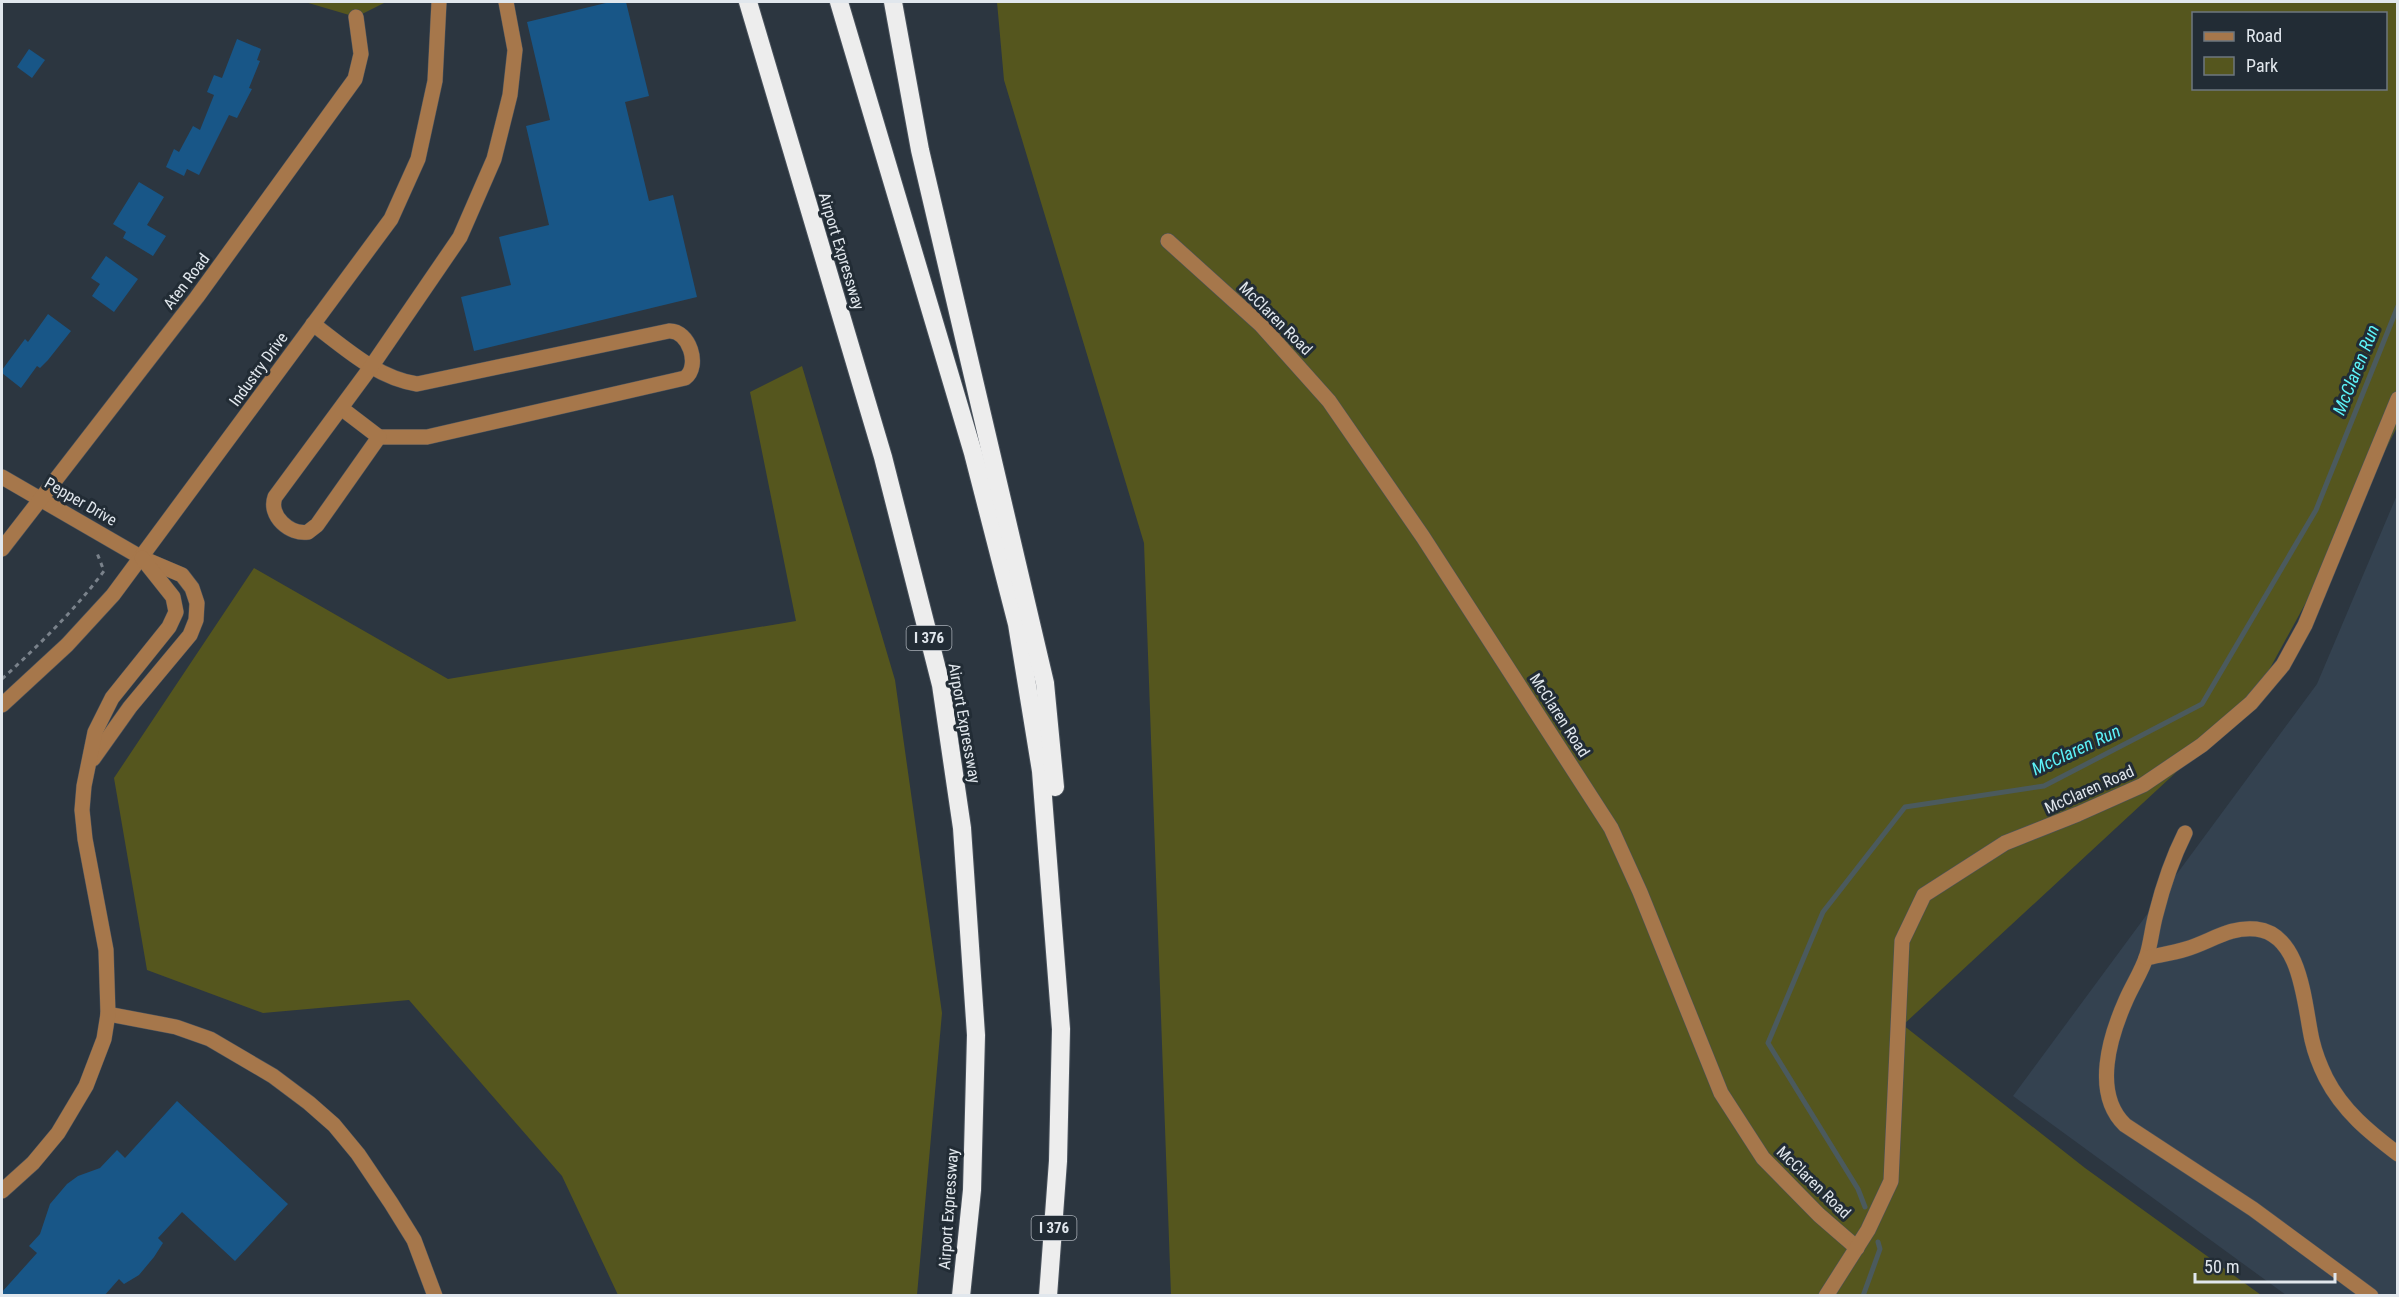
<svg xmlns="http://www.w3.org/2000/svg" width="2399" height="1297" font-family="'Roboto Condensed',sans-serif">
	<style>
		.built { fill: #344250 }
		.green { fill: #55561e; fill-rule: evenodd }
		.lines { fill: none; stroke-linecap: round; stroke-linejoin: round }
		.stream { stroke: #4b5a5d; stroke-width: 5 }
		.building { fill: #185687 }
		.minor-casing { stroke: #49525c; stroke-width: 16 }
		.highway-casing { stroke: #49525c; stroke-width: 20 }
		.path { stroke: #7a828b; stroke-width: 3; stroke-dasharray: 4.5 4.5; stroke-linecap: butt }
		.minor { stroke: #a6774b; stroke-width: 15 }
		.highway { stroke: #ededed; stroke-width: 18 }
		.labels { text-anchor: middle; stroke-width: 6; stroke-linejoin: round; paint-order: stroke }
		.shield { fill: #222c35; stroke: #a8afb6; stroke-width: 1.5 }
		.shield-label { font-size: 15px; font-weight: bold; fill: #e1e7ed }
		.street-label { font-size: 16px; fill: #e1e7ed; stroke: #222c35 }
		.water-label { font-size: 18px; font-style: italic; fill: #5df3f9; stroke: #222c35 }
	</style>
	<rect width="100%" height="100%" fill="#2c3640"/>
	<path class="built" d="M2397,495V1295H2286L2013,1096L2317,684Z"/>
	<g class="green">
		<path d="M305,2H386L356,17Z"/>
		<path d="M997,2H2397V427L2340,540L2251,703L1903,1025L2085,1168L2261,1295H1171L1144,543L1004,80ZM2194,14H2386V88H2194Z"/>
		<path d="M802,366L895,680L942,1013L917,1295H618L562,1176L409,1000L263,1013L147,970L114,778L254,568L448,679L796,621L750,392Z"/>
	</g>
	<g class="lines">
		<g class="stream">
			<path d="M1865,1207L1858,1189L1768,1043L1823,912L1905,807L2044,786L2202,704L2316,510L2398,306"/>
			<path d="M1863,1296L1880,1249L1878,1242"/>
		</g>
	</g>
	<g class="building">
		<path d="M610,2H626L649,96L625,102L649,201L673,195L697,297L474,351L461,297L511,285L499,237L549,225L526,126L550,120L527,22Z"/>
		<path d="M237,39L261,49L257,60L260,61L249,88L252,89L237,118L229,115L199,175L187,169L184,176L166,167L174,149L179,152L193,126L200,130L214,95L207,92L214,75L222,78Z"/>
		<path d="M29,49L45,60L32,78L17,67Z"/>
		<path d="M139,182L164,197L147,225L166,236L153,256L123,238L126,232L113,224Z"/>
		<path d="M106,256L138,279L114,312L92,296L100,284L91,278Z"/>
		<path d="M48,314L71,331L48,360L40,368L37,366L21,388L2,373V370L25,339L28,342Z"/>
		<path d="M177,1101L288,1204L235,1261L182,1212L158,1238L163,1243L154,1257L139,1275L124,1284L119,1279L104,1296H2V1292L37,1253L29,1246L40,1234L50,1204L67,1184L78,1176L100,1168L117,1150L125,1158Z"/>
	</g>
	<g class="lines">
		<g class="minor-casing">
			<g id="minor">
				<path d="M1168,241L1261,325L1329,401L1423,537L1611,828L1640,892L1721,1093L1763,1158L1819,1215L1857,1248"/>
				<path d="M313,324C345,348 377,378 417,384L669,331C689,330 701,366 685,378L427,437H379"/>
				<path d="M341,408L379,437L317,525L308,532C290,535 268,516 275,497L371,367L460,237L494,159L510,95L515,50L506,2"/>
				<path d="M2,477L142,558L182,575L192,588L197,603L196,620L190,635L130,707L93,759"/>
				<path d="M2,549L197,297L355,79L361,54L356,17"/>
				<path d="M2,705L67,645L113,595L391,219L418,159L435,81L439,2"/>
				<path d="M2185,833C2172,859 2163,886 2156,914C2152,928 2151,942 2147,955C2142,971 2133,984 2126,1000C2110,1036 2092,1093 2125,1125L2253,1209L2371,1296"/>
				<path d="M2146,958C2159,955 2173,953 2186,949C2210,942 2230,926 2256,929C2302,934 2304,1005 2312,1040C2315,1053 2320,1066 2326,1078C2343,1111 2369,1132 2398,1154"/>
				<path d="M108,1014L176,1027L210,1039L273,1076L309,1103L334,1125L358,1154L391,1203L414,1240L435,1296"/>
				<path d="M2,1191L33,1163L58,1133L86,1086L104,1039L108,1014L106,950L85,839L82,810L84,786L95,732L112,698L169,627L176,612L173,597L142,558"/>
				<path d="M1826,1296L1868,1230L1891,1181L1902,941L1924,895L2005,843L2078,814L2143,785L2202,745L2251,703L2283,665L2305,625L2398,399"/>
			</g>
		</g>
		<g class="highway-casing">
			<g id="highway">
				<path d="M748,2L883,457L941,685L962,828L976,1035L972,1190L961,1296"/>
				<path d="M839,2L973,453L1017,624L1041,771L1061,1029L1058,1161L1048,1296"/>
				<path d="M893,2L920,150L1045,683L1055,787"/>
			</g>
		</g>
		<path class="path" d="M2,679C39,645 74,611 104,571L97,553"/>
		<use href="#minor" class="minor"/>
		<use href="#highway" class="highway"/>
	</g>
	<g class="labels">
		<g class="shield">
			<rect x="906.5" y="626" width="45" height="24" rx="4.5"/>
			<rect x="1031.5" y="1216" width="45" height="24" rx="4.5"/>
		</g>
		<g class="shield-label">
			<text x="929" y="643">I 376</text>
			<text x="1054" y="1233">I 376</text>
		</g>
		<g class="street-label">
			<text transform="translate(842 251) rotate(73)" y="6">Airport Expressway</text>
			<text transform="translate(186 281) rotate(-53)" y="6">Aten Road</text>
			<text transform="translate(1276 318) rotate(45)" y="6">McClaren Road</text>
			<text transform="translate(258 369) rotate(-54)" y="6">Industry Drive</text>
			<text transform="translate(81 501) rotate(30)" y="6">Pepper Drive</text>
			<text transform="translate(1560 715) rotate(57)" y="6">McClaren Road</text>
			<text transform="translate(965 723) rotate(80)" y="6">Airport Expressway</text>
			<text transform="translate(2089 789) rotate(-24)" y="6">McClaren Road</text>
			<text transform="translate(1814 1182) rotate(44)" y="6">McClaren Road</text>
			<text transform="translate(948 1209) rotate(-86)" y="6">Airport Expressway</text>
		</g>
		<g class="water-label">
			<text transform="translate(2356 370) rotate(-68)" y="6">McClaren Run</text>
			<text transform="translate(2076 750) rotate(-25)" y="6">McClaren Run</text>
		</g>
	</g>
	<rect width="2399" height="1297" fill="none" stroke="#e1e7ed" stroke-width="6"/>
	<rect x="2192" y="12" width="195" height="78" fill="#222c35" stroke="#6e777f" stroke-width="1.5"/>
	<rect x="2204" y="32" width="30" height="9" fill="#a6774b" stroke="#6e777f" stroke-width="1.5"/>
	<text x="2246" y="42" font-size="18" fill="#e1e7ed">Road</text>
	<rect x="2204" y="57" width="30" height="18" fill="#55561e" stroke="#6e777f" stroke-width="1.5"/>
	<text x="2246" y="72" font-size="18" fill="#e1e7ed">Park</text>
	<path d="M2195 1273v9h140v-9" fill="none" stroke="#e1e7ed" stroke-width="3"/>
	<text x="2204" y="1273" font-size="18" fill="#e1e7ed" stroke="#222c35" stroke-width="4.5" paint-order="stroke">50 m</text>
</svg>
